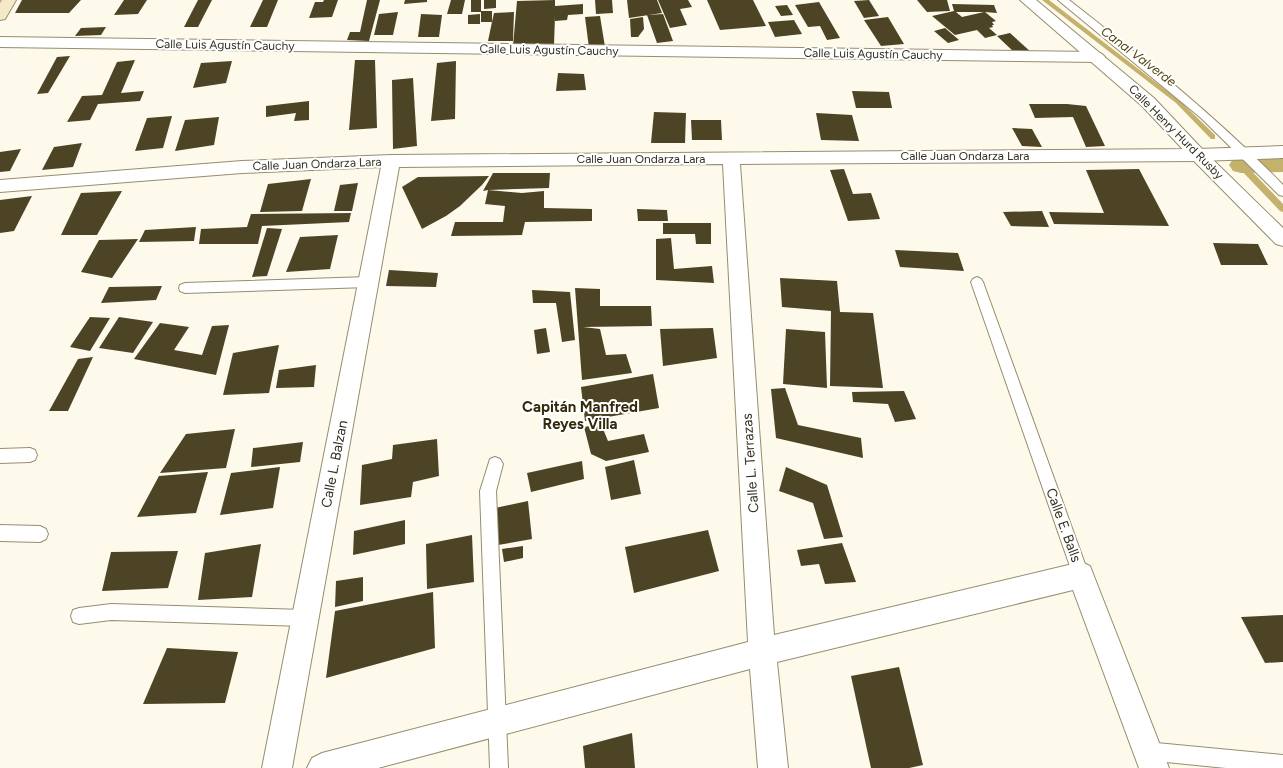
<svg xmlns="http://www.w3.org/2000/svg" width="1283" height="768" font-family="Figtree,sans-serif">
	<style>
		.lines { fill: none; stroke-linecap: round; stroke-linejoin: round }
		.stream { fill: #c4b16c; fill-rule: evenodd }
		.canal { fill: #c4b16c; fill-rule: evenodd }
		.building { fill: #4c4425; fill-rule: evenodd }
		.service-casing { stroke: #978d6c; stroke-width: 2 }
		.minor-casing { stroke: #978d6c; stroke-width: 2 }
		.tertiary-casing { stroke: #978d6c; stroke-width: 2 }
		.secondary-casing { stroke: #978d6c; stroke-width: 2 }
		.service { fill: #fff; fill-rule: evenodd }
		.minor { fill: #fff; fill-rule: evenodd }
		.tertiary { fill: #fff; fill-rule: evenodd }
		.secondary { fill: #f4eac8; fill-rule: evenodd }
		.labels { text-anchor: middle; stroke-width: 4; stroke-linejoin: round; paint-order: stroke }
		.far-street-label { font-size: 12px; fill: #343022; stroke: #fff }
		.far-water-label { font-size: 13px; font-style: italic; fill: #50420a; stroke: #fff }
		.street-label { font-size: 14px; fill: #343022; stroke: #fff }
		.neighbourhood-label { font-size: 15px; font-weight: bold; fill: #322a0a; stroke: #fff }
	</style>
	<rect width="100%" height="100%" fill="#fdfaeb"/>
	<g class="lines">
		<g class="stream">
			<path d="M1042,0H1049L1180,101L1215,135V139H1211L1176,103Z"/>
			<path d="M1238,163H1244L1283,204V212L1280,211L1238,167Z"/>
		</g>
		<path class="canal" d="M1283,156V172L1241,173L1233,171L1229,165L1233,159L1241,157Z"/>
	</g>
	<g class="building">
		<path d="M22,0H81L69,13H15Z"/>
		<path d="M124,0H147L138,14L114,15Z"/>
		<path d="M198,0H212L198,27H184Z"/>
		<path d="M263,0H278L267,27H250Z"/>
		<path d="M324,0H338L332,17L309,18L315,2H323Z"/>
		<path d="M367,0H380L369,41L347,40L350,32H360Z"/>
		<path d="M405,0H427V2L404,4Z"/>
		<path d="M451,0H465L462,14H447Z"/>
		<rect x="471" y="0" width="10" height="12"/>
		<path d="M484,0H496V8L484,9Z"/>
		<path d="M555,0V6L583,4V14L568,15L567,20L555,21V16L554,45L513,46L517,1Z"/>
		<path d="M595,0H612L613,13L596,14Z"/>
		<path d="M627,0H657L662,13L629,18Z"/>
		<path d="M658,0H688L692,7L680,9L687,25L670,28Z"/>
		<path d="M707,0H753L766,26L720,30Z"/>
		<path d="M869,0L879,16L864,18L854,1Z"/>
		<path d="M917,0H947L950,11L927,12Z"/>
		<path d="M819,2L840,38L827,40L820,26L808,27L795,5Z"/>
		<path d="M952,4L994,5L997,13L985,12L996,21L992,22L994,25H992L993,27L989,28L997,35L985,38L977,30L955,35L932,16L954,11ZM956,12H984L962,17Z"/>
		<path d="M787,5L793,15L781,16L775,6Z"/>
		<path d="M481,11H492V22L494,13L514,12L513,41H488L492,22H481Z"/>
		<path d="M398,12L393,35H374L379,14Z"/>
		<path d="M421,14L442,15L439,37H418Z"/>
		<path d="M480,14V24H468V15Z"/>
		<path d="M663,14L673,41L657,43L647,15Z"/>
		<path d="M600,16L605,47L589,48L585,17Z"/>
		<path d="M643,17L644,29L638,37H631L630,19Z"/>
		<path d="M888,17L904,44L881,46L864,20Z"/>
		<path d="M794,20L802,34L775,37L768,22Z"/>
		<path d="M106,27L101,35L75,36L81,28Z"/>
		<path d="M945,28L959,40L948,43L934,31Z"/>
		<path d="M1010,33L1032,53L1016,54L997,36Z"/>
		<path d="M70,56L48,93L37,94L57,57Z"/>
		<path d="M135,60L121,93L144,91L140,101L98,104L90,120L67,122L82,96L102,95L117,62Z"/>
		<path d="M355,60H375L377,128L349,130Z"/>
		<path d="M232,61L226,83L193,88L201,63Z"/>
		<path d="M456,61L455,119L431,121L437,63Z"/>
		<path d="M558,73L584,74L586,90L556,91Z"/>
		<path d="M413,78L417,146L393,149L392,80Z"/>
		<path d="M852,91L889,92L892,108H856Z"/>
		<path d="M309,101V120L294,121L296,113L266,117V106Z"/>
		<path d="M1029,104H1067L1086,106L1105,146L1086,147L1073,117L1035,118Z"/>
		<path d="M654,112L686,113L685,143H651Z"/>
		<path d="M816,113L852,115L859,141L821,140Z"/>
		<path d="M172,116L163,148L135,151L147,118Z"/>
		<path d="M219,117L214,145L175,151L185,120Z"/>
		<path d="M691,120H721L722,140H692Z"/>
		<path d="M1012,128L1032,129L1042,147L1022,146Z"/>
		<path d="M82,143L73,167L42,170L54,147Z"/>
		<path d="M21,149L10,171L0,172V152Z"/>
		<path d="M844,169L853,194L871,193L880,219L848,221L830,170Z"/>
		<path d="M1139,169L1169,226L1054,224L1049,212L1104,213L1086,170Z"/>
		<path d="M493,173H550L549,188L488,190L522,193L544,191V208L592,209V221L525,222L522,235L451,236L455,222H503L505,206L485,204L488,190L483,191Z"/>
		<path d="M489,176L482,185L460,206L446,216L422,229L402,187L418,177Z"/>
		<path d="M311,179L302,211L260,212L268,184Z"/>
		<path d="M358,183L352,211H334L340,185Z"/>
		<path d="M122,191L97,235H61L81,193Z"/>
		<path d="M32,196L14,231L0,233V200Z"/>
		<path d="M637,209L667,210L668,221H638Z"/>
		<path d="M1042,211L1049,227L1011,226L1003,212Z"/>
		<path d="M351,213L349,222L262,226L258,244H199L201,229L247,227L251,214Z"/>
		<path d="M663,223H711V244H696L695,234H663Z"/>
		<path d="M196,227L194,241L139,242L145,230Z"/>
		<path d="M267,228L282,229L267,276L252,277Z"/>
		<path d="M338,235L330,269L286,272L300,237Z"/>
		<path d="M671,238L674,269L712,266L714,283L656,280V239Z"/>
		<path d="M138,239L112,278L81,272L99,240Z"/>
		<path d="M1213,243L1258,244L1268,265H1221Z"/>
		<path d="M895,250L958,253L964,271L900,267Z"/>
		<path d="M389,270L438,273L436,287L386,286Z"/>
		<path d="M780,278L837,281L840,312L873,313L883,388L830,386L831,311L782,307Z"/>
		<path d="M162,286L156,300L101,303L109,287Z"/>
		<path d="M575,288L600,289V306H651L652,326L583,327L600,329L606,355L626,354L632,373L582,380Z"/>
		<path d="M532,290L570,292L575,340L562,342L556,303H533Z"/>
		<path d="M90,317L110,318L90,351L70,347Z"/>
		<path d="M119,317L153,322L133,353L99,348Z"/>
		<path d="M160,323L189,327L174,350L202,355L212,326L229,325L216,375L134,359Z"/>
		<path d="M546,328L550,352L537,354L534,330Z"/>
		<path d="M713,328L717,358L663,366L660,329Z"/>
		<path d="M786,329L825,332L827,388L783,384Z"/>
		<path d="M279,345L269,393L223,395L233,353Z"/>
		<path d="M93,357L68,411H49L78,359Z"/>
		<path d="M316,365L314,387L276,388L279,370Z"/>
		<path d="M653,374L659,408L585,421L581,387Z"/>
		<path d="M785,388L798,425L861,438L863,458L776,438L771,389Z"/>
		<path d="M904,391L916,419L895,422L888,404L853,402L852,392Z"/>
		<path d="M601,424L608,441L644,434L649,452L606,461L591,454L584,427Z"/>
		<path d="M235,429L226,468L160,473L186,434Z"/>
		<path d="M437,439L439,476L413,482L411,497L360,505L362,465L392,459L393,445Z"/>
		<path d="M303,442L300,462L251,467L253,448Z"/>
		<path d="M634,460L641,494L611,500L605,467Z"/>
		<path d="M582,461L584,479L531,492L527,473Z"/>
		<path d="M280,467L273,508L220,515L231,473Z"/>
		<path d="M786,467L827,485L843,537L824,539L813,503L779,491Z"/>
		<path d="M208,472L196,513L137,517L159,476Z"/>
		<path d="M528,501L532,539L498,545L495,508Z"/>
		<path d="M405,520V544L353,555L354,531Z"/>
		<path d="M708,530L719,571L634,593L625,547Z"/>
		<path d="M472,535L474,582L427,589L426,544Z"/>
		<path d="M842,543L856,582L825,584L819,564L801,566L797,550Z"/>
		<path d="M261,544L252,597L198,600L205,553Z"/>
		<path d="M523,546V558L504,562L502,549Z"/>
		<path d="M178,551L168,588L102,591L111,552Z"/>
		<path d="M363,577V601L335,607L336,581Z"/>
		<path d="M433,592L435,648L326,678L335,611Z"/>
		<path d="M1283,615V662L1265,663L1241,617Z"/>
		<path d="M167,648L238,652L225,703L143,704Z"/>
		<path d="M899,667L923,765L909,768H871L851,676Z"/>
		<path d="M632,733L635,768H585L583,746Z"/>
	</g>
	<g class="lines">
		<g class="service-casing">
			<g id="service">
				<path d="M1058,0H1069C1143,58 1217,117 1283,185V196L1279,195L1201,118Z"/>
				<path d="M368,277L372,279L374,282L372,285L368,287L185,293L180,291L179,288L180,285L185,283Z"/>
				<path d="M977,277L981,279L983,282L1089,575L1087,581L1081,583L1075,581L1073,575L971,282L973,279Z"/>
				<path d="M30,448L35,450L37,455L35,460L30,462L0,463V449Z"/>
				<path d="M495,457L500,459L503,464L496,491L508,768H490L480,491L490,459Z"/>
				<path d="M0,525L40,526L46,529L48,534L46,539L40,542L0,541Z"/>
				<path d="M111,604L305,610L311,612L313,618L311,624L305,626L111,620L79,624L73,622L71,616L73,610L79,608Z"/>
				<path d="M1146,742L1283,755V768H1226L1146,760L1139,758L1137,751L1139,744Z"/>
			</g>
		</g>
		<g class="minor-casing">
			<g id="minor">
				<path d="M0,37L1097,52L1102,54L1105,57L1102,60L1097,62L0,47Z"/>
				<path d="M1283,146V158L1198,161L740,164L774,635L1081,562L1090,566L1169,768H1139L1073,590L777,662L788,768H758L750,669L378,768H307L312,758L322,753L748,642L723,164L399,167L292,768H262L381,167L242,173L0,192V180L242,161L391,155L1198,149Z"/>
			</g>
		</g>
		<g class="tertiary-casing">
			<path id="tertiary" d="M1020,0H1036L1154,98L1204,151L1283,228V246L1276,244L1192,159L1142,106Z"/>
		</g>
		<g class="secondary-casing">
			<path id="secondary" d="M2,0H16L5,19L0,20V3Z"/>
		</g>
		<use href="#service" class="service"/>
		<use href="#minor" class="minor"/>
		<use href="#tertiary" class="tertiary"/>
		<use href="#secondary" class="secondary"/>
	</g>
	<g class="labels">
		<g class="far-street-label">
			<text transform="translate(225 45) rotate(1)" y="4">Calle Luis Agustín Cauchy</text>
			<text transform="translate(549 50) rotate(1)" y="4">Calle Luis Agustín Cauchy</text>
			<text transform="translate(873 54) rotate(1)" y="4">Calle Luis Agustín Cauchy</text>
			<text transform="translate(1176 132) rotate(45)" y="4">Calle Henry Hurd Rusby</text>
			<text x="965" y="160">Calle Juan Ondarza Lara</text>
			<text x="641" y="163">Calle Juan Ondarza Lara</text>
			<text transform="translate(317 164) rotate(-2)" y="4">Calle Juan Ondarza Lara</text>
		</g>
		<g class="far-water-label">
			<text transform="translate(1139 56) rotate(37)" y="5">Canal Valverde</text>
		</g>
		<g class="street-label">
			<text transform="translate(750 463) rotate(-94)" y="5">Calle L. Terrazas</text>
			<text transform="translate(334 464) rotate(-79)" y="5">Calle L. Balzan</text>
			<text transform="translate(1064 525) rotate(70)" y="5">Calle E. Balls</text>
		</g>
		<g class="neighbourhood-label">
			<text x="580" y="412">Capitán Manfred<tspan x="580" dy="17">Reyes Villa</tspan></text>
		</g>
	</g>
</svg>
